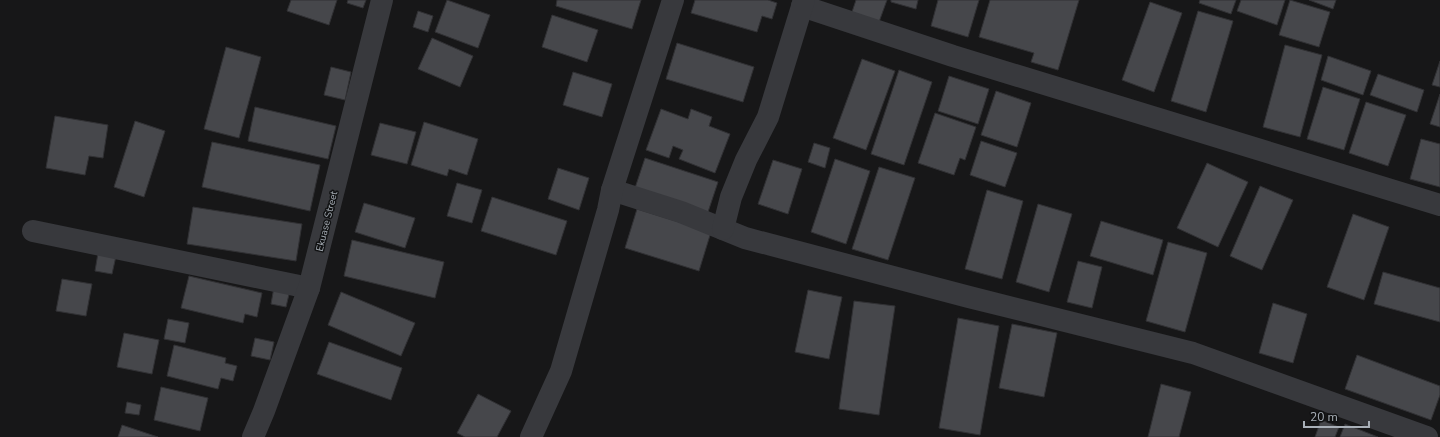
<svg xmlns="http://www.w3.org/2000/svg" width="1440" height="437" font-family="'Nunito Sans',sans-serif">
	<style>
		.building { fill: #46474b; stroke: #313134 }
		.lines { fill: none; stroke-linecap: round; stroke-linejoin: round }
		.minor { stroke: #38393d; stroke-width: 22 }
		.labels { text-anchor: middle; stroke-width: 3; stroke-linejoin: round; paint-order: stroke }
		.street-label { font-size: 10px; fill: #a9b0b8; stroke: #111213 }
	</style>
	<rect width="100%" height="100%" fill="#171718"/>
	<g class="building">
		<path d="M291,0H337L329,25L287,11Z"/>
		<path d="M348,0H366L363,8L347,3Z"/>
		<path d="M447,0L490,15L478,48L435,32Z"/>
		<path d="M557,0H641L632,29L556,6Z"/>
		<path d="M695,0H768L777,3L772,19L762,16L757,32L691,13Z"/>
		<path d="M856,0H887L879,22L852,12Z"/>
		<path d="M891,0H918L916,9L891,2Z"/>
		<path d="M938,0H979L968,37L931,26Z"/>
		<path d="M990,0H1079L1058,70L1031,62L1034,53L979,37Z"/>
		<path d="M1200,0H1236L1231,14L1199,3Z"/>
		<path d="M1241,0H1285L1277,25L1237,11Z"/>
		<path d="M1290,0L1330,12L1319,47L1279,35Z"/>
		<path d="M1309,0H1336L1333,9Z"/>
		<path d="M1150,2L1182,13L1154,92L1122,80Z"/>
		<path d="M418,11L433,16L428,32L413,27Z"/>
		<path d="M1198,11L1233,21L1206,112L1171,101Z"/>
		<path d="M552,15L598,30L587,62L542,47Z"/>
		<path d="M432,38L473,56L460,87L418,69Z"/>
		<path d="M677,43L754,67L743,102L666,79Z"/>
		<path d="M1285,45L1322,55L1300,137L1263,127Z"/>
		<path d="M226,47L261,57L239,138L204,129Z"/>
		<path d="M1328,56L1371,71L1363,95L1321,80Z"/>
		<path d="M862,59L895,71L866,150L833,138Z"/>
		<path d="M1440,61V87L1432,85Z"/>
		<path d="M331,67L351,72L345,100L324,95Z"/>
		<path d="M899,70L932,82L904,165L871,154Z"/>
		<path d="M573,72L612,84L602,117L563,105Z"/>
		<path d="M1378,74L1424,90L1417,112L1370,95Z"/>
		<path d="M949,76L989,89L978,124L938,111Z"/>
		<path d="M1323,87L1360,99L1344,150L1307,139Z"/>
		<path d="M996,91L1031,103L1017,147L981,135Z"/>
		<path d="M1440,94V127L1430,124Z"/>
		<path d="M1366,102L1406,115L1388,166L1349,153Z"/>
		<path d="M255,107L336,126L328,159L248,141Z"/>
		<path d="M661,109L688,119L691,109L712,117L709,126L730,134L715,173L679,159L683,150L673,146L669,158L646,150Z"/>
		<path d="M935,113L976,127L965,160L960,158L954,175L918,163Z"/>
		<path d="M55,116L108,125L103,158L89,156L85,175L46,168Z"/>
		<path d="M135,121L165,131L144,197L114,187Z"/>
		<path d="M424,122L478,139L467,175L449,169L447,176L411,165Z"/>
		<path d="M380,123L416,132L407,164L371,155Z"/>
		<path d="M1421,139L1440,144V187L1410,179Z"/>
		<path d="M981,141L1017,153L1005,187L970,175Z"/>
		<path d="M212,142L320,165L310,211L202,187Z"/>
		<path d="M814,143L830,148L825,168L808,162Z"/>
		<path d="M645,158L718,182L707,215L634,191Z"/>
		<path d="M835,159L870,171L846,244L811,232Z"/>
		<path d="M773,160L802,169L788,214L758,204Z"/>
		<path d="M1207,163L1248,182L1218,247L1177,228Z"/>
		<path d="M879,167L915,178L888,260L852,249Z"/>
		<path d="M558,168L589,178L579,210L548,199Z"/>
		<path d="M457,183L482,190L472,223L447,216Z"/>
		<path d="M1260,186L1293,200L1262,270L1230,256Z"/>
		<path d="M987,190L1023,201L1002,279L965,269Z"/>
		<path d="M492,197L567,221L556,255L481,231Z"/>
		<path d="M364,203L415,218L405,248L355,232Z"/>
		<path d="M1038,204L1072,214L1049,292L1016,282Z"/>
		<path d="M193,207L302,224L296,261L187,244Z"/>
		<path d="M637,209L711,232L699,271L625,248Z"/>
		<path d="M1353,214L1389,227L1364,300L1327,287Z"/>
		<path d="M1101,221L1163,240L1153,275L1090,256Z"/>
		<path d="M352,240L444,262L435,298L344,276Z"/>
		<path d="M1168,242L1207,253L1185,332L1146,321Z"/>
		<path d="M98,253L116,256L112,274L95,271Z"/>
		<path d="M1078,261L1102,267L1092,308L1067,302Z"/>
		<path d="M1383,272L1440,288V322L1374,304Z"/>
		<path d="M189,276L262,293L257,317L245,314L243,323L181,308Z"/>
		<path d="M62,279L92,284L86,316L56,311Z"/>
		<path d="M274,287L290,290L286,307L271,304Z"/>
		<path d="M808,290L842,297L829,359L795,352Z"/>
		<path d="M341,292L415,323L401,356L328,325Z"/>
		<path d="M854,301L895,306L879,415L839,409Z"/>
		<path d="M1273,303L1307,314L1293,363L1259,353Z"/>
		<path d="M958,318L999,326L980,435L939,428Z"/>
		<path d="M168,319L189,323L185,343L164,339Z"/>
		<path d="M1012,324L1057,333L1044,397L999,388Z"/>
		<path d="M124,333L159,340L152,374L117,367Z"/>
		<path d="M255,338L274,342L270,360L251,356Z"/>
		<path d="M329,342L402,368L391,400L317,374Z"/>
		<path d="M174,345L226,358L225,363L237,366L233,381L221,378L218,389L167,376Z"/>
		<path d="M1357,355L1440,386V395L1431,420L1345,389Z"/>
		<path d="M1161,384L1191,392L1179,437H1148Z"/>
		<path d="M161,387L208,398L200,431L154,420Z"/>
		<path d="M478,394L511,411L497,437H465L457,433Z"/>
		<path d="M127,402L141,405L139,415L125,413Z"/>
		<path d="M1321,420L1339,427L1335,437H1315Z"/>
		<path d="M1345,424L1378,437H1340Z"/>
		<path d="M122,425L158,437H118Z"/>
	</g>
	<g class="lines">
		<g class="minor">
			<path d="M802,6L953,56L1440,205"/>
			<path d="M612,190L681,212L745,238L969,297L1193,353L1427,437"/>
			<path d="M723,229L731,197L746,160L768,117L804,0"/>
			<path d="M33,231L309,288"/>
			<path d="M253,437L264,411L309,288L382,0"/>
			<path d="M531,437L561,371L608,210L612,190L673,0"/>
		</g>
	</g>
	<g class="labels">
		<g class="street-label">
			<text transform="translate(326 221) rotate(-76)" y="4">Ekuase Street</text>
		</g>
	</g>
	<path d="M1304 421v6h65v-6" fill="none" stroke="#a9b0b8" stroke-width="2"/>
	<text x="1310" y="421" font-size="12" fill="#a9b0b8" stroke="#111213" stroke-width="3" paint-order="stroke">20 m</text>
</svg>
